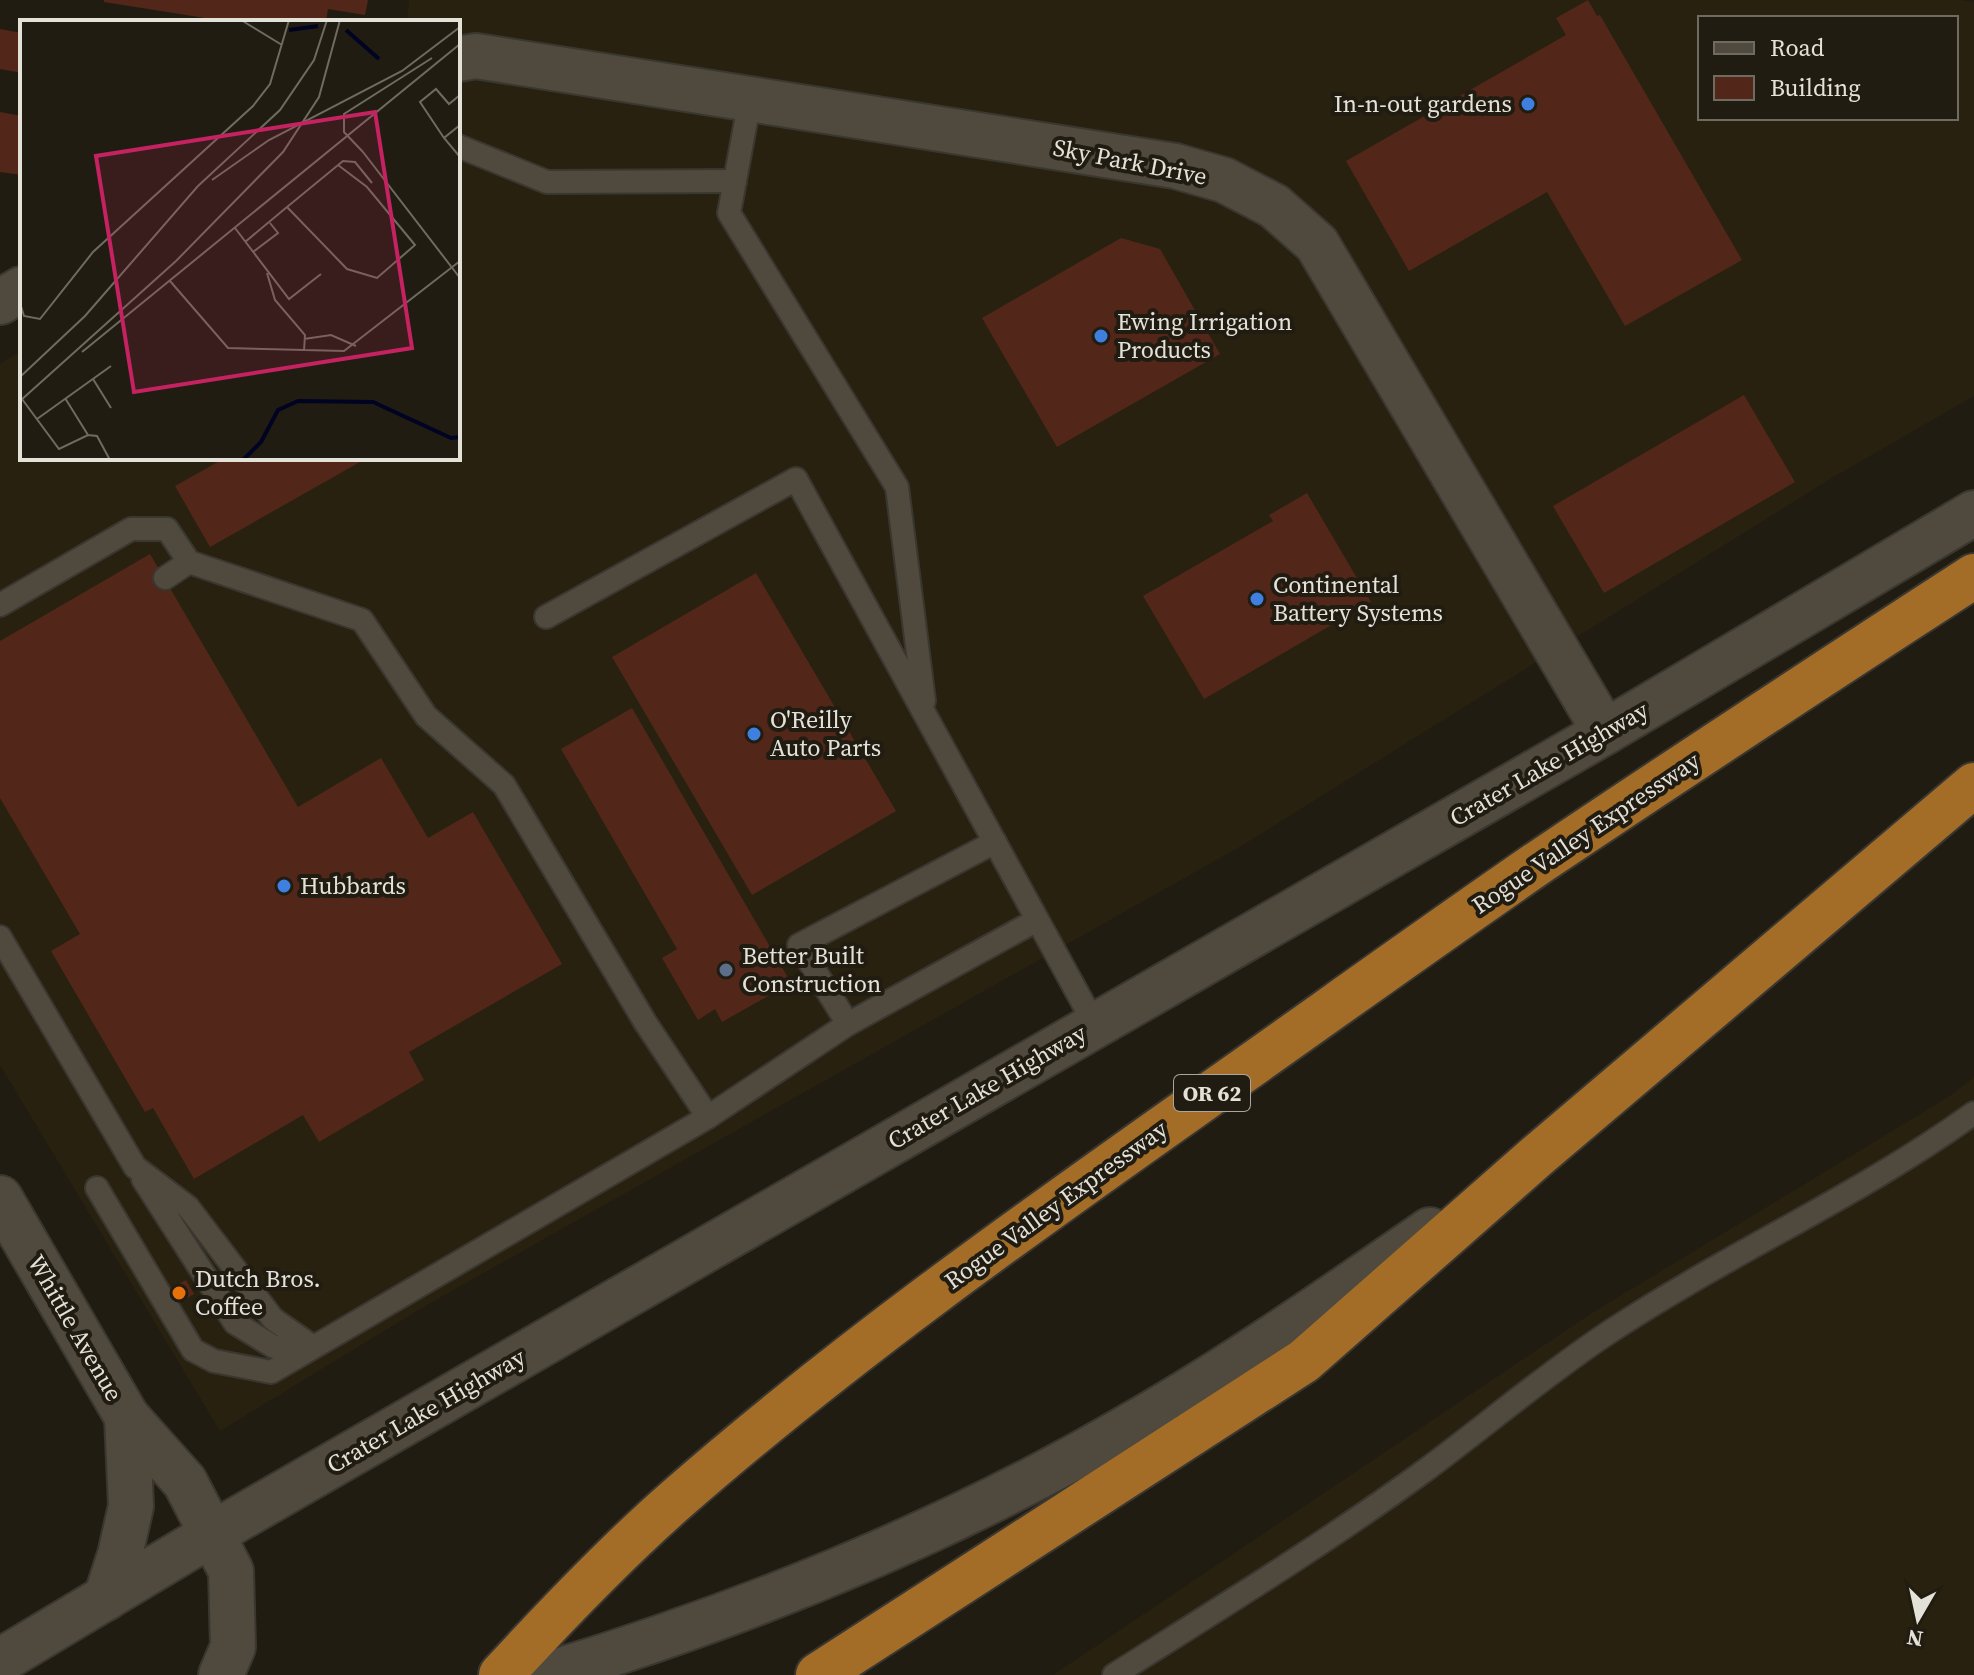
<svg xmlns="http://www.w3.org/2000/svg" width="1974" height="1675" font-family="'Source Serif 4',serif">
	<style>
		.built { fill: #28210f; fill-rule: evenodd }
		.building { fill: #522719 }
		.lines { fill: none; stroke-linecap: round; stroke-linejoin: round }
		.service-casing { stroke: #3a3731; stroke-width: 26 }
		.minor-casing { stroke: #3a3731; stroke-width: 48 }
		.tertiary-casing { stroke: #3a3731; stroke-width: 48 }
		.secondary-casing { stroke: #3a3731; stroke-width: 48 }
		.trunk-casing { stroke: #3a3731; stroke-width: 48 }
		.service { stroke: #4f4a3d; stroke-width: 22 }
		.minor { stroke: #4f4a3d; stroke-width: 44 }
		.tertiary { stroke: #4f4a3d; stroke-width: 44 }
		.secondary { stroke: #4f4a3d; stroke-width: 44 }
		.trunk { stroke: #a36d28; stroke-width: 44 }
		.shop-dot { fill: #3f7fe0; stroke: #211c11; stroke-width: 3 }
		.service-dot { fill: #5c6f8a; stroke: #211c11; stroke-width: 3 }
		.food-dot { fill: #e8710a; stroke: #211c11; stroke-width: 3 }
		.labels { text-anchor: middle; stroke-width: 8; stroke-linejoin: round; paint-order: stroke }
		.shield { fill: #211c11; stroke: #aaa69d; stroke-width: 2 }
		.shield-label { font-size: 22px; font-weight: bold; fill: #e4e1d9 }
		.poi-label { font-size: 24px; fill: #e4e1d9; stroke: #211c11; text-anchor: start }
		.street-label { font-size: 24px; fill: #e4e1d9; stroke: #211c11 }
		.inset-river { fill: none; stroke: #000322; stroke-width: 4 }
		.inset-road { fill: none; stroke: #6f6b61; stroke-width: 2 }
		.view { fill: #c42261; fill-opacity: 0.15; stroke: #c42261; stroke-width: 4 }
		.inset-edge { fill: none; stroke: #e4e1d9; stroke-width: 4 }
	</style>
	<rect width="100%" height="100%" fill="#211c11"/>
	<g class="built">
		<path d="M409,0H1960L1974,2V396L1830,479L1243,845L425,1306L220,1431L0,1065V364L22,350V458H458V22H407ZM1700,18H1956V118H1700Z"/>
		<path d="M1974,1077V1675H1053L1592,1313L1950,1096Z"/>
	</g>
	<g class="building">
		<path d="M104,0H368L365,15L328,9L326,22H230L104,2Z"/>
		<path d="M1588,0L1597,16L1600,15L1742,260L1625,326L1547,192L1409,271L1346,161L1566,35L1556,18Z"/>
		<path d="M0,29L22,33V73L0,69Z"/>
		<path d="M0,112L22,116V175L0,172Z"/>
		<path d="M1121,238L1160,249L1220,354L1057,447L982,318Z"/>
		<path d="M1744,395L1795,482L1604,593L1553,506Z"/>
		<path d="M225,458H367L210,547L175,486Z"/>
		<path d="M1307,493L1371,602L1204,699L1143,596L1273,521L1269,515Z"/>
		<path d="M150,554L298,807L381,758L428,838L473,812L562,964L409,1052L424,1080L319,1142L303,1115L194,1179L153,1108L145,1112L51,951L80,934L0,798V641Z"/>
		<path d="M756,573L896,811L752,895L612,657Z"/>
		<path d="M632,708L791,983L722,1022L715,1009L698,1020L662,958L677,949L561,749Z"/>
		<path d="M186,1280L194,1294L172,1307L163,1293Z"/>
	</g>
	<g class="lines">
		<g class="service-casing">
			<g id="service">
				<path d="M750,99L729,213L897,487L924,701"/>
				<path d="M458,146L547,182L735,181"/>
				<path d="M165,578L189,562"/>
				<path d="M0,605L131,529H167L189,562L362,620L426,716L504,785L645,1022L708,1117L271,1372L214,1361L193,1350L97,1188"/>
				<path d="M546,617L796,479L1095,1025"/>
				<path d="M0,937L135,1167L188,1207L273,1319L313,1347"/>
				<path d="M848,1024L799,945L995,842"/>
				<path d="M708,1117L848,1024L1037,920"/>
				<path d="M143,1179L235,1323L274,1347H312"/>
				<path d="M1114,1675C1220,1608 1326,1543 1427,1469C1489,1423 1547,1373 1611,1331C1729,1253 1859,1196 1974,1113"/>
			</g>
		</g>
		<g class="minor-casing">
			<g id="minor">
				<path d="M458,59L476,56L1175,166L1224,180L1274,206L1317,244L1605,732"/>
				<path d="M0,302L22,289"/>
			</g>
		</g>
		<g class="tertiary-casing">
			<path id="tertiary" d="M0,1198L127,1417"/>
		</g>
		<g class="secondary-casing">
			<g id="secondary">
				<path d="M127,1417L185,1482L231,1571L233,1647L221,1675"/>
				<path d="M106,1598L120,1555L131,1506L127,1417"/>
				<path d="M0,1661L212,1534L1605,732L1974,513"/>
				<path d="M545,1675C749,1613 951,1531 1135,1423C1237,1364 1333,1297 1430,1230"/>
			</g>
		</g>
		<g class="trunk-casing">
			<g id="trunk">
				<path d="M501,1675C557,1614 615,1553 678,1498C847,1350 1032,1220 1216,1090C1324,1014 1432,936 1541,861C1684,765 1829,670 1974,576"/>
				<path d="M818,1675L1304,1361L1537,1156L1974,785"/>
			</g>
		</g>
		<use href="#service" class="service"/>
		<use href="#minor" class="minor"/>
		<use href="#tertiary" class="tertiary"/>
		<use href="#secondary" class="secondary"/>
		<use href="#trunk" class="trunk"/>
	</g>
	<g class="shop-dot">
		<circle cx="1528" cy="104" r="8"/>
		<circle cx="1101" cy="336" r="8"/>
		<circle cx="1257" cy="599" r="8"/>
		<circle cx="754" cy="734" r="8"/>
		<circle cx="284" cy="886" r="8"/>
	</g>
	<circle class="service-dot" cx="726" cy="970" r="8"/>
	<circle class="food-dot" cx="179" cy="1293" r="8"/>
	<g class="labels">
		<rect class="shield" x="1174" y="1075" width="76" height="36" rx="6"/>
		<g class="shield-label">
			<text x="1212" y="1101">OR 62</text>
		</g>
		<g class="poi-label">
			<text x="1512" y="112" text-anchor="end">In-n-out gardens</text>
			<text x="1117" y="330">Ewing Irrigation<tspan x="1117" dy="28">Products</tspan></text>
			<text x="1273" y="593">Continental<tspan x="1273" dy="28">Battery Systems</tspan></text>
			<text x="770" y="728">O'Reilly<tspan x="770" dy="28">Auto Parts</tspan></text>
			<text x="300" y="894">Hubbards</text>
			<text x="742" y="964">Better Built<tspan x="742" dy="28">Construction</tspan></text>
			<text x="195" y="1287">Dutch Bros.<tspan x="195" dy="28">Coffee</tspan></text>
		</g>
		<g class="street-label">
			<text transform="translate(1130 162) rotate(11)" y="8">Sky Park Drive</text>
			<text transform="translate(1549 764) rotate(-30)" y="8">Crater Lake Highway</text>
			<text transform="translate(1586 833) rotate(-34)" y="8">Rogue Valley Expressway</text>
			<text transform="translate(987 1087) rotate(-30)" y="8">Crater Lake Highway</text>
			<text transform="translate(1056 1205) rotate(-36)" y="8">Rogue Valley Expressway</text>
			<text transform="translate(75 1328) rotate(60)" y="8">Whittle Avenue</text>
			<text transform="translate(426 1411) rotate(-30)" y="8">Crater Lake Highway</text>
		</g>
	</g>
	<g transform="translate(20 20)">
		<rect width="440" height="440" fill="#211c11"/>
		<path class="inset-river" d="M269,10L298,6M326,10L359,39M223,440L241,422L258,390L278,381L353,382L431,418L440,417"/>
		<path class="inset-road" d="M221,0L262,25M440,105L424,118L440,137M424,118L400,82L416,69L429,84L440,75M343,132L440,258M343,132L324,112V94L412,38M318,145L347,167L395,225L357,258L327,249L267,187L323,141L335,142L352,163M192,160L249,120L382,51L440,7M215,208L269,279L301,254M225,222L267,187M233,232L258,213L250,203M247,253L255,280L285,315L284,331M150,261L208,328L324,331L440,241M0,283L4,296L20,299L73,232L233,86L250,64L269,0M284,319L311,315L336,326M62,332L440,24M0,357L65,296L178,166L260,90L294,40L307,0M73,359L91,388M45,378L68,415M2,379L39,429L68,415L77,416L90,440M0,381L156,241L263,132L299,77L320,0M17,399L91,346"/>
		<path class="view" d="M355,92L392,328L114,372L76,136Z"/>
		<rect width="440" height="440" class="inset-edge"/>
	</g>
	<rect x="1698" y="16" width="260" height="104" fill="#211c11" stroke="#6f6b61" stroke-width="2"/>
	<rect x="1714" y="42" width="40" height="12" fill="#4f4a3d" stroke="#6f6b61" stroke-width="2"/>
	<text x="1770" y="56" font-size="24" fill="#e4e1d9">Road</text>
	<rect x="1714" y="76" width="40" height="24" fill="#522719" stroke="#6f6b61" stroke-width="2"/>
	<text x="1770" y="96" font-size="24" fill="#e4e1d9">Building</text>
	<g transform="translate(1918 1619) rotate(189)" stroke="#211c11" stroke-width="6" paint-order="stroke">
	<path d="M0-6L14 30L0 20L-14 30Z" fill="#e4e1d9"/>
	<text y="-12" font-size="22" font-weight="bold" text-anchor="middle" fill="#e4e1d9">N</text>
	</g>
</svg>
